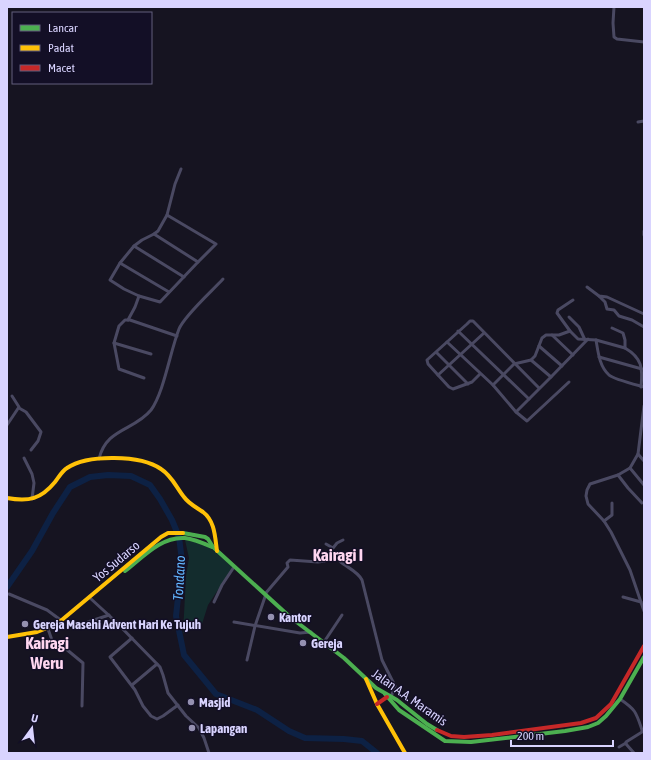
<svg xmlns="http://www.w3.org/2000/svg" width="651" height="760" font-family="'Asap Condensed',sans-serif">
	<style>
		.green { fill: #132c2d }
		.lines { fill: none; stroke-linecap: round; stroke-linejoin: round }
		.river { stroke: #0d2144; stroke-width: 6 }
		.street { stroke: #4a4962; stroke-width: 3 }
		.fast { stroke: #4caf50; stroke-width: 4 }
		.slow { stroke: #ffc107; stroke-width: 4 }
		.jam { stroke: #c62828; stroke-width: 4 }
		.poi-dot { fill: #9591b1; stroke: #130f26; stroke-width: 1.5 }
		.labels { text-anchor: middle; stroke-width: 3; stroke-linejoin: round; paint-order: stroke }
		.street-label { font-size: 13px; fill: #d9d4ff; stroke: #130f26 }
		.poi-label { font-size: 13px; font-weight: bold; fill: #d9d4ff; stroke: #130f26; text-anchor: start }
		.water-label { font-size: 14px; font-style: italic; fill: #62b6ff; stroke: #130f26 }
		.district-label { font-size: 17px; font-weight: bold; fill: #ffd6f0; stroke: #130f26 }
	</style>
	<rect width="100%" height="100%" fill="#161421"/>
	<path class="green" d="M185,540L205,544L233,567L208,605L202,624L183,633L186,576L189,558Z"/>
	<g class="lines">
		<path class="river" d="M7,587L32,551L53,513L70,487L90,477L108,475L131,476L150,485L160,499L172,520L179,537L182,561L176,616L184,655L216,694L257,710L289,731L305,738L344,739L362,741L377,753"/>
		<g class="street">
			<path d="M614,7L613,23L614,37L617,39L644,42"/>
			<path d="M638,122L644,121"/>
			<path d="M167,215L175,184L181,169"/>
			<path d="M644,231V235"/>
			<path d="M154,234L158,231L167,215L216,244L198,262"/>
			<path d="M134,246L142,240L154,234L198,262L160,302L139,296"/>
			<path d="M120,263L169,292"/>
			<path d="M587,287L599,296L607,297L644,314"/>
			<path d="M599,296L605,302L607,309L614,310L619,316L632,320L644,327"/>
			<path d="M573,300L558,310L557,313L570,331L578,339L596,340C598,351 599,366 609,375C613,379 637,385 644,387"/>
			<path d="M569,317L579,327L585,340"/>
			<path d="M128,320L135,307L139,296L124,289L110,280L120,263L134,246L184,277"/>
			<path d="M552,335L573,355"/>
			<path d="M596,340L625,348V340L623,333L612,328"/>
			<path d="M447,342L467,324L470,321H473L539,388"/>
			<path d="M114,343L119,369L144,378"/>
			<path d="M539,346L562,366"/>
			<path d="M625,348C642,358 643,368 641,387"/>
			<path d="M436,352L449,365L438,375L428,364L427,360L447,342L493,385L516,412L529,399L458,331"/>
			<path d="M151,354L114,343L119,326L125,320H130L177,336"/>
			<path d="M599,357L642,369"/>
			<path d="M438,375L449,387L453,389L472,382L480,374"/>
			<path d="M551,377L588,339"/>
			<path d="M468,384L449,365L484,333"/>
			<path d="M493,385L514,364L531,360L535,356L542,338L546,335H559L570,331"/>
			<path d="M529,399L551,377L531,360"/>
			<path d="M19,408L26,412L41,432L38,441L31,450"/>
			<path d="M516,412L527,421L569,382"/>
			<path d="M7,425L19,407L12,396"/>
			<path d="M638,454L644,461"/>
			<path d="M24,458L32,474L34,483L32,499"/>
			<path d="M99,459C106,428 134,431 151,410C164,392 170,352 179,329C184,316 212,291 223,279"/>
			<path d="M630,468L638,454L644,406"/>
			<path d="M618,475L590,484L587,490L586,496L588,504L604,521L611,532L630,570L644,611"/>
			<path d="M642,503L628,488L618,475L630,468L644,485"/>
			<path d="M604,521L612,515V503"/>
			<path d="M326,544L333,548L337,543L343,540"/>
			<path d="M9,594L47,610L62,621"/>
			<path d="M265,594L288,567L287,563L290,560L318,562L325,561L334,553C339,566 356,568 362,580L382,660L395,686L391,697"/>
			<path d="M623,597L641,602"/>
			<path d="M90,598L114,620L160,667L163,675L168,693L186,716L199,728L204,738L209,753"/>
			<path d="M214,602L222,585L234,567"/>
			<path d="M88,622L109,615"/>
			<path d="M234,622L300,633L311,632"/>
			<path d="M48,629L53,643L60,644L83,663L82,706"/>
			<path d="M132,638L110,657L135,690L143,706L151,716L157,719L163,716L178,705"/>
			<path d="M324,642L342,615"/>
			<path d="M247,660L255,626L266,594"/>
			<path d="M132,685L157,664"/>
			<path d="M620,699C636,710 636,712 642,730V732L626,742V744L634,753"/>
			<path d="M619,747L626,743"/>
		</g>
		<g class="fast">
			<path d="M183,533L205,537L208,539L213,547L290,617L344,658L376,688L397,700L427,724L437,730"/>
			<path d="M125,571C142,558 161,536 185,538C194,539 203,543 212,547"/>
			<path d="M385,694L399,710L445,741L471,742L565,731L588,727L598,723L606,716L620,699L644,657"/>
		</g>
		<g class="slow">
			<path d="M7,498C29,502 41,499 55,482C59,477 62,471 67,468C88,454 141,455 161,469C172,476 176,487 184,497C189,504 196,507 203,512C215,521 215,537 217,551"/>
			<path d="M7,637L37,632L57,624L161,537L168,533H183"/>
			<path d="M366,679L377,704L405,753"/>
		</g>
		<g class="jam">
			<path d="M377,704L387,697"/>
			<path d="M437,730L451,736L464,737L492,735L581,723L596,718L611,704L644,646"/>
		</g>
	</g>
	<g class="poi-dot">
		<circle cx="271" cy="617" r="4"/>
		<circle cx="25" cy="624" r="4"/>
		<circle cx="303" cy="643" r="4"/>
		<circle cx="191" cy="702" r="4"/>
		<circle cx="192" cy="728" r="4"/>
	</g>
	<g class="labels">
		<g class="street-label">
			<text transform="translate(116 561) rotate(-40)" y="5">Yos Sudarso</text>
			<text transform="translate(410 697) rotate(35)" y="5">Jalan A.A. Maramis</text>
		</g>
		<g class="poi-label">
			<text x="279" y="622">Kantor</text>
			<text x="33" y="629">Gereja Masehi Advent Hari Ke Tujuh</text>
			<text x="311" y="648">Gereja</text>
			<text x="199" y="707">Masjid</text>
			<text x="200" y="733">Lapangan</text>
		</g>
		<g class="water-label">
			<text transform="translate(179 578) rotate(-87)" y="5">Tondano</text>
		</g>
		<g class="district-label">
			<text x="338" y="561">Kairagi I</text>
			<text x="47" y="649">Kairagi<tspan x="47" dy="20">Weru</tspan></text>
		</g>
	</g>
	<rect width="651" height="760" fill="none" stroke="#d9d4ff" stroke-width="16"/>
	<rect x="12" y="12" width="140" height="72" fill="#130f26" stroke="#625e7d"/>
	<rect x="20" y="25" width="20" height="6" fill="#4caf50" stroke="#625e7d"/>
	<text x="48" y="32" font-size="12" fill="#d9d4ff">Lancar</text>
	<rect x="20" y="45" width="20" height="6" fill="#ffc107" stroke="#625e7d"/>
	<text x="48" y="52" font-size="12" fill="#d9d4ff">Padat</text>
	<rect x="20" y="65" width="20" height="6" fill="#c62828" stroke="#625e7d"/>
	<text x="48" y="72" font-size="12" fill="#d9d4ff">Macet</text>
	<g transform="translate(32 728) rotate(15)" stroke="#130f26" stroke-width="3" paint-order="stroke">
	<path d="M0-3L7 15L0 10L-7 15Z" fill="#d9d4ff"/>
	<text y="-6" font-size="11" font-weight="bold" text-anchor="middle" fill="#d9d4ff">U</text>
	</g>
	<path d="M511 740v6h102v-6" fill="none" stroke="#d9d4ff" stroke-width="2"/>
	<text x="517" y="740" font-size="12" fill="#d9d4ff" stroke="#130f26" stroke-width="3" paint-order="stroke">200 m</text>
</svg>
